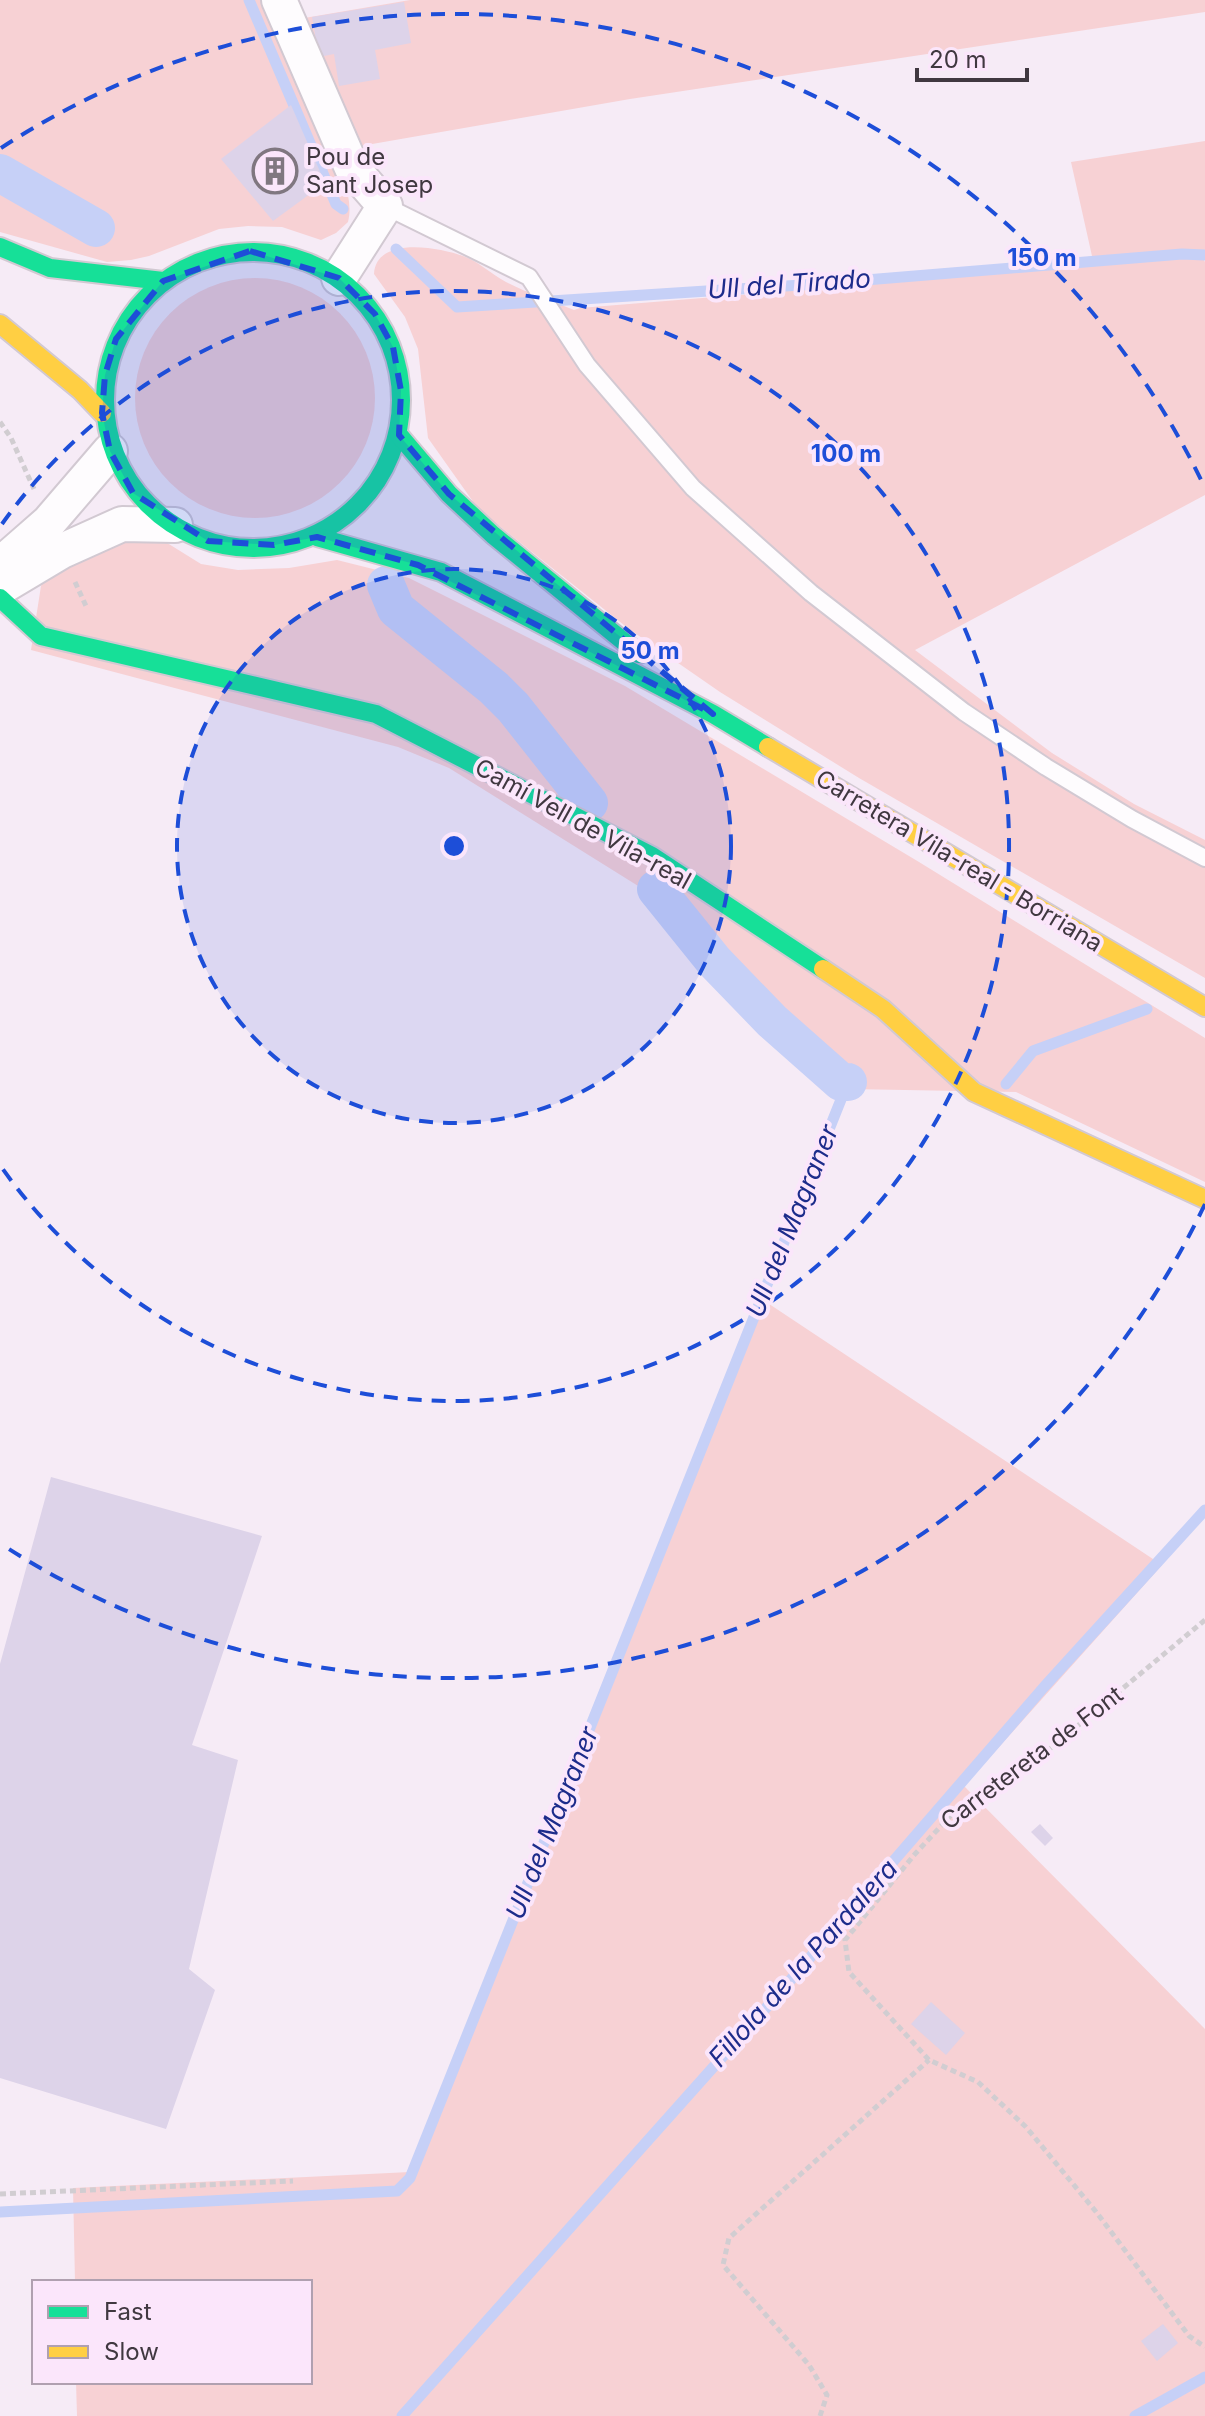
<svg xmlns="http://www.w3.org/2000/svg" width="1205" height="2416" font-family="Inter,sans-serif">
	<style>
		.green { fill: #f7d1d4 }
		.lines { fill: none; stroke-linecap: round; stroke-linejoin: round }
		.stream { stroke: #c6d0f7; stroke-width: 11 }
		.canal { stroke: #c6d0f7; stroke-width: 38 }
		.building { fill: #ddd3e9 }
		.lane-casing { stroke: #d2c9d2; stroke-width: 20 }
		.street-casing { stroke: #d2c9d2; stroke-width: 38 }
		.fast-casing { stroke: #d2c9d2; stroke-width: 22 }
		.slow-casing { stroke: #d2c9d2; stroke-width: 22 }
		.path { stroke: #d1cdd1; stroke-width: 5; stroke-dasharray: 6 4; stroke-linecap: butt }
		.lane { stroke: #fefcfe; stroke-width: 16 }
		.street { stroke: #fefcfe; stroke-width: 34 }
		.fast { stroke: #16e098; stroke-width: 18 }
		.slow { stroke: #ffcf43; stroke-width: 18 }
		.marked { fill: #1d4ed8; fill-opacity: 0.2; stroke: #1d4ed8; stroke-width: 6; stroke-dasharray: 16 10; stroke-linejoin: round }
		.ring { fill: none; stroke: #1d4ed8; stroke-width: 4; stroke-dasharray: 14 10 }
		.labels { text-anchor: middle; stroke-width: 8; stroke-linejoin: round; paint-order: stroke }
		.poi-label { font-size: 24px; fill: #403840; stroke: #fbe6fb; text-anchor: start }
		.street-label { font-size: 24px; fill: #403840; stroke: #fbe6fb }
		.water-label { font-size: 26px; font-style: italic; fill: #1d2c8b; stroke: #fbe6fb }
		.centre { fill: #1d4ed8; stroke: #fbe6fb; stroke-width: 4 }
		.ring-label { font-size: 24px; text-anchor: middle; font-weight: bold; fill: #1d4ed8; stroke: #fbe6fb; stroke-width: 8; stroke-linejoin: round; paint-order: stroke }
	</style>
	<rect width="100%" height="100%" fill="#f6ebf6"/>
	<g class="green">
		<path d="M0,0H264L275,23L410,0H1205V12L630,99L332,151C341,173 354,198 348,222L336,233L321,240L282,227L248,226L219,229L149,256L131,260L107,262L0,232Z"/>
		<path d="M1205,141V257L1203,258L1205,262V495L915,650L1052,753L1134,804L1205,840V978L859,778L720,692L629,629L479,510L428,438L418,349L405,317L374,274C376,236 438,247 463,256C478,261 491,274 506,282C527,293 552,301 574,310L580,308L1091,266L1092,256L1071,162Z"/>
		<circle cx="255" cy="398" r="120"/>
		<path d="M99,540L164,541L201,564L238,570L289,568L337,560L409,578L625,686L919,862L1205,1038V1182L1016,1092L849,1089L840,1086L769,1026L709,967L651,894L449,768L398,747L31,650L41,586L45,577Z"/>
		<path d="M757,1296L1162,1565L964,1786L1205,2029V2416H77L76,2382H310V2282H75L73,2188L410,2172Z"/>
	</g>
	<g class="lines">
		<g class="stream">
			<path d="M249,0L336,204L343,209"/>
			<path d="M396,249L457,307L817,284L1182,254L1205,255"/>
			<path d="M1006,1084L1033,1051L1147,1009"/>
			<path d="M0,2212L397,2191L410,2178L848,1082"/>
			<path d="M402,2416L775,1998L1044,1687L1205,1510"/>
			<path d="M1135,2416L1205,2377"/>
		</g>
		<g class="canal">
			<path d="M0,173L96,228"/>
			<path d="M386,585L396,609L494,688L513,707L589,803"/>
			<path d="M656,889L714,961L772,1021L841,1082H848"/>
		</g>
	</g>
	<g class="building">
		<path d="M404,2L411,43L375,50L380,79L339,86L334,54L319,57L312,17Z"/>
		<path d="M291,105L325,183L273,221L221,159Z"/>
		<path d="M51,1477L262,1536L192,1745L238,1760L189,1969L215,1990L166,2129L0,2078V1664Z"/>
		<path d="M1040,1824L1053,1838L1045,1846L1031,1832Z"/>
		<path d="M931,2002L965,2033L946,2055L911,2024Z"/>
		<path d="M1163,2324L1178,2343L1157,2361L1141,2341Z"/>
	</g>
	<g class="lines">
		<g class="lane-casing">
			<path id="lane" d="M385,206L529,277L587,365L693,488L811,593L964,712L1046,767L1132,819L1205,858"/>
		</g>
		<g class="street-casing">
			<g id="street">
				<path d="M279,0L352,168L385,206L339,278"/>
				<path d="M0,577L9,557L49,522L110,451"/>
				<path d="M0,588L62,551L122,524L175,525"/>
			</g>
		</g>
		<g class="fast-casing">
			<g id="fast">
				<path d="M0,247L50,268L163,281"/>
				<circle cx="253" cy="400" r="148"/>
				<path d="M399,435L449,494L493,535L639,654"/>
				<path d="M317,537L441,572L713,714L768,747"/>
				<path d="M0,598L41,636L376,714L652,856L823,969"/>
			</g>
		</g>
		<g class="slow-casing">
			<g id="slow">
				<path d="M0,324L80,390L102,413"/>
				<path d="M768,747L1205,1007"/>
				<path d="M823,969L883,1009L974,1092L1205,1199"/>
			</g>
		</g>
		<g class="path">
			<path d="M0,422L11,438L34,489"/>
			<path d="M75,582L86,606"/>
			<path d="M1205,1620L1016,1777L953,1813L915,1854L845,1940L849,1972L929,2060L978,2082L1026,2127L1097,2213L1189,2336L1205,2347"/>
			<path d="M0,2194L293,2181"/>
			<path d="M820,2416L827,2395L809,2365L723,2265L729,2238L929,2060"/>
		</g>
		<use href="#lane" class="lane"/>
		<use href="#street" class="street"/>
		<use href="#fast" class="fast"/>
		<use href="#slow" class="slow"/>
	</g>
	<path class="marked" d="M250,251L339,278L375,314L393,347L401,391L399,435L449,494L713,714L418,565L317,537L274,545L208,541L133,493L110,451L102,413L105,375L116,339L163,281Z"/>
	<circle cx="454" cy="846" r="277" fill="#1d4ed8" fill-opacity=".12"/>
	<g class="ring">
		<circle cx="454" cy="846" r="277"/>
		<path d="M2 524A555 555 0 1 1 2 1168"/>
		<path d="M1205 1204A832 832 0 0 1 1 1544M1 148A832 832 0 0 1 1205 488"/>
	</g>
	<defs>
		<g id="building-ring" transform="scale(2.3)"><circle r="9.5" fill="#fbe6fb" stroke="#807780" stroke-width="1.5"/><path d="M-4-6H4V6H1V3H-1V6H-4ZM-2.5-4.3h1.7v1.8h-1.7ZM.8-4.3h1.7v1.8H.8ZM-2.5-1h1.7V.8h-1.7ZM.8-1h1.7V.8H.8Z" fill="#807780"/></g>
	</defs>
	<g fill-rule="evenodd">
		<use href="#building-ring" x="275" y="171"/>
	</g>
	<g class="labels">
		<g class="poi-label">
			<text x="306" y="165">Pou de<tspan x="306" dy="28">Sant Josep</tspan></text>
		</g>
		<g class="street-label">
			<text transform="translate(583 824) rotate(29)" y="8">Camí Vell de Vila-real</text>
			<text transform="translate(959 861) rotate(31)" y="8">Carretera Vila-real - Borriana</text>
			<text transform="translate(1032 1758) rotate(-37)" y="8">Carretereta de Font</text>
		</g>
		<g class="water-label">
			<text transform="translate(789 284) rotate(-4)" y="9">Ull del Tirado</text>
			<text transform="translate(792 1221) rotate(-68)" y="9">Ull del Magraner</text>
			<text transform="translate(552 1823) rotate(-68)" y="9">Ull del Magraner</text>
			<text transform="translate(803 1963) rotate(-48)" y="9">Fillola de la Pardalera</text>
		</g>
	</g>
	<circle cx="454" cy="846" r="12" class="centre"/>
	<g class="ring-label">
		<text x="1042" y="266">150 m</text>
		<text x="846" y="462">100 m</text>
		<text x="650" y="659">50 m</text>
	</g>
	<rect x="32" y="2280" width="280" height="104" fill="#fbe6fb" stroke="#b0a0b0" stroke-width="2"/>
	<rect x="48" y="2306" width="40" height="12" fill="#16e098" stroke="#b0a0b0" stroke-width="2"/>
	<text x="104" y="2320" font-size="24" fill="#403840">Fast</text>
	<rect x="48" y="2346" width="40" height="12" fill="#ffcf43" stroke="#b0a0b0" stroke-width="2"/>
	<text x="104" y="2360" font-size="24" fill="#403840">Slow</text>
	<path d="M917 68v12h110v-12" fill="none" stroke="#403840" stroke-width="4"/>
	<text x="929" y="68" font-size="24" fill="#403840" stroke="#fbe6fb" stroke-width="6" paint-order="stroke">20 m</text>
</svg>
